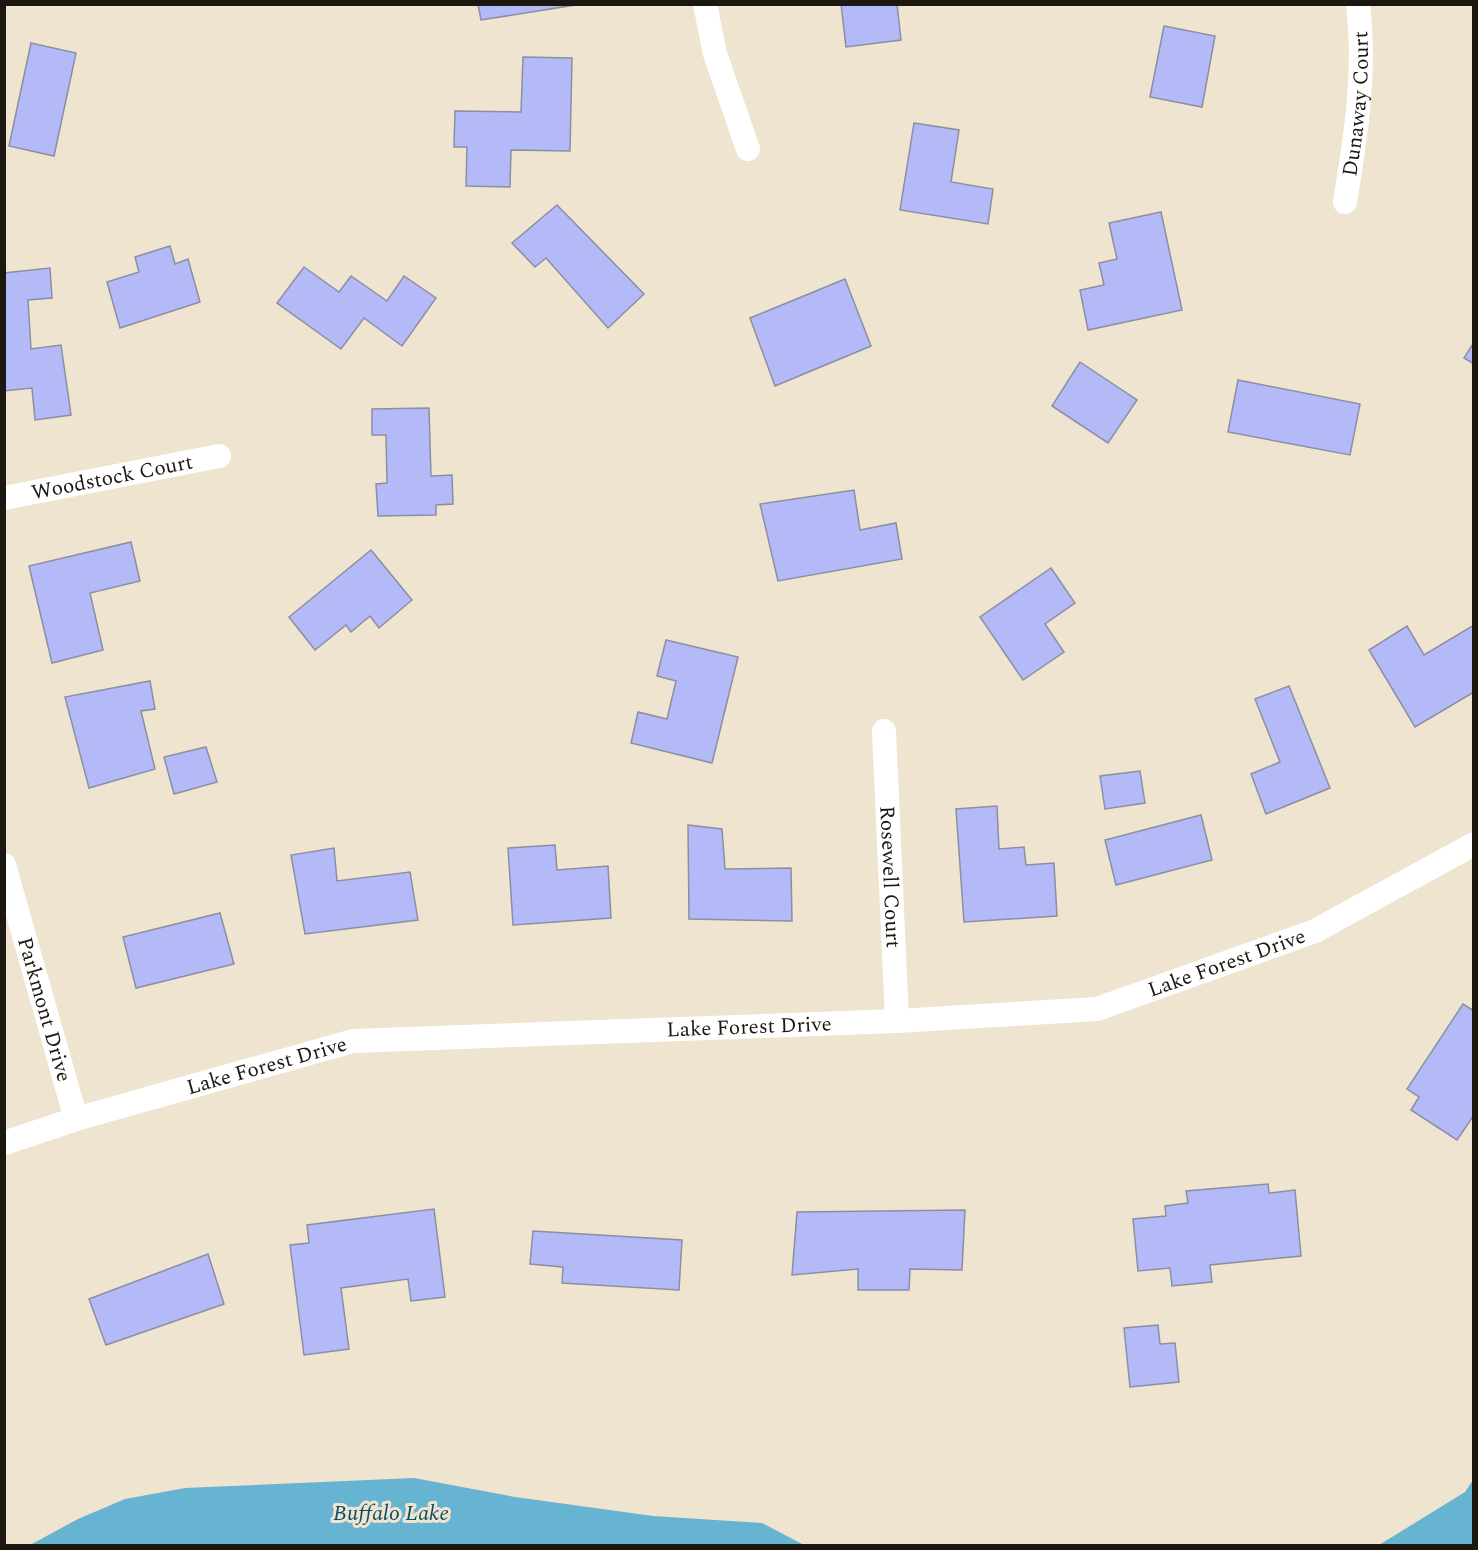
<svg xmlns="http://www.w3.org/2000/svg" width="1478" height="1550" font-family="Spectral,serif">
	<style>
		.water { fill: #66b3d2 }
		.building { fill: #b4b9f7; stroke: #8c8ea2; stroke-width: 1.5 }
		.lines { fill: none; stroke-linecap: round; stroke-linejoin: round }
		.minor { stroke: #fff; stroke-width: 24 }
		.labels { text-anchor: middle; stroke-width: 6; stroke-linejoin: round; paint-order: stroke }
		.street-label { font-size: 21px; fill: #1c1811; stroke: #eee4cf }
		.water-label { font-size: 22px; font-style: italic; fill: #0c4f64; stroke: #eee4cf }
	</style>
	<rect width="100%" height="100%" fill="#eee4cf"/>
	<g class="water">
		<path d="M414,1478L515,1497L653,1516L762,1523L804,1545H30L78,1519L125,1499L185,1488Z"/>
		<path d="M1473,1480V1545H1379L1465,1492Z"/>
	</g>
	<g class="building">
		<path d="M478,4H575V5L481,20Z"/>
		<path d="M841,4H897L901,40L846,47Z"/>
		<path d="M1164,26L1215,36L1202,107L1150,97Z"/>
		<path d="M31,43L76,53L54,156L9,146Z"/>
		<path d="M523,57L572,58L570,151L511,150L510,187L466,186L467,147H454L455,111L521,112Z"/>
		<path d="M914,123L959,130L951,182L993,189L988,224L900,210Z"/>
		<path d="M557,205L644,294L608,328L546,258L535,267L512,243Z"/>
		<path d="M1161,212L1182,310L1088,330L1080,290L1104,285L1099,263L1117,259L1109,223Z"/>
		<path d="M170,246L175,264L188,259L200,302L120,328L107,282L139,272L135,257Z"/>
		<path d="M304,267L339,292L351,276L387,301L404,276L436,298L402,346L364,318L341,349L277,303Z"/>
		<path d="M50,268L52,298L28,300L31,349L61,345L71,415L35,420L32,388L4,391V273Z"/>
		<path d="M845,279L871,346L775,386L750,318Z"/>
		<path d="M1474,342V364L1464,358Z"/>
		<path d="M1080,362L1137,400L1108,443L1052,406Z"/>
		<path d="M1238,380L1360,404L1350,455L1228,432Z"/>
		<path d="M429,408L431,476L452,475L453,504L436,505V515L378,516L376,484L387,483L386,435H372V409Z"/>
		<path d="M854,490L860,530L896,523L902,559L778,581L760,504Z"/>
		<path d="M131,542L140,581L90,593L103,650L52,663L29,566Z"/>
		<path d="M371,550L412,600L379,628L370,616L351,632L346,625L315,650L289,617Z"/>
		<path d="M1051,568L1075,603L1045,624L1064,652L1023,680L980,617Z"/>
		<path d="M1474,625V692L1415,727L1369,650L1407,626L1424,655Z"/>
		<path d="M666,640L738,657L712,763L631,743L638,712L667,719L676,681L657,676Z"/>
		<path d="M150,681L155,709L141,711L155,769L89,788L65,697Z"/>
		<path d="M1289,686L1330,788L1266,814L1251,774L1280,762L1255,699Z"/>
		<path d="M206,747L217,782L174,794L164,757Z"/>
		<path d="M1140,771L1145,803L1105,809L1100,776Z"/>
		<path d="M997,806L999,849L1024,847L1026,865L1054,863L1057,916L964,922L956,809Z"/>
		<path d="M1201,815L1212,860L1116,885L1105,840Z"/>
		<path d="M688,825L722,829L725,869L791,868L792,921L689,919Z"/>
		<path d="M555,845L557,870L608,866L611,918L513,925L508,848Z"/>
		<path d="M334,848L337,881L410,872L418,920L305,934L291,855Z"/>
		<path d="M220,913L234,964L136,988L123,937Z"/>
		<path d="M1463,1004L1474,1011V1115L1457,1140L1411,1110L1419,1097L1407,1089Z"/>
		<path d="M1268,1184L1269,1193L1295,1190L1301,1256L1210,1265L1212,1282L1172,1286L1170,1268L1138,1271L1133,1219L1166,1216L1165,1206L1188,1203L1186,1191Z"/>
		<path d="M434,1209L445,1297L411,1301L408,1279L341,1288L349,1349L304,1355L290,1245L309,1243L307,1225Z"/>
		<path d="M965,1210L962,1270L910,1269L909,1290H858V1269L792,1275L797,1212Z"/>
		<path d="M533,1231L682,1240L679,1290L562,1283L563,1267L530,1264Z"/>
		<path d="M208,1254L224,1304L106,1345L89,1299Z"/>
		<path d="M1158,1325L1160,1344L1175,1343L1179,1382L1130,1387L1124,1328Z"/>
	</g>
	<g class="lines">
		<g class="minor">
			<path d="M705,4L715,54L748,149"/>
			<path id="s1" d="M1345,202C1356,135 1366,73 1358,4"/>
			<path id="s2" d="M4,498L219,456"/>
			<path id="s3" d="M884,731L897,1021"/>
			<path id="s4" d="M4,865L76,1119"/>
			<path id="s5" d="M4,1143L76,1119L353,1041L897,1021L1097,1009L1315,931L1474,844"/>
		</g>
	</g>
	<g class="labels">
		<g class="street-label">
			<text dy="7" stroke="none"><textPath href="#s1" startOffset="99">Dunaway Court</textPath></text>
			<text dy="7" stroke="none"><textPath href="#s2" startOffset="110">Woodstock Court</textPath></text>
			<text dy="7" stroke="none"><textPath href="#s3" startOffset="146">Rosewell Court</textPath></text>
			<text dy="7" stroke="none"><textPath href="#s5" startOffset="1246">Lake Forest Drive</textPath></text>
			<text dy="7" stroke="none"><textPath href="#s4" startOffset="150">Parkmont Drive</textPath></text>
			<text dy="7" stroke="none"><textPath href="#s5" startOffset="760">Lake Forest Drive</textPath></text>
			<text dy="7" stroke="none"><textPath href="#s5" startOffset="274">Lake Forest Drive</textPath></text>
		</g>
		<g class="water-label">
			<text x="391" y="1520">Buffalo Lake</text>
		</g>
	</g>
	<rect width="1478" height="1550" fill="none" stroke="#1c1811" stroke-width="12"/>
</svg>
